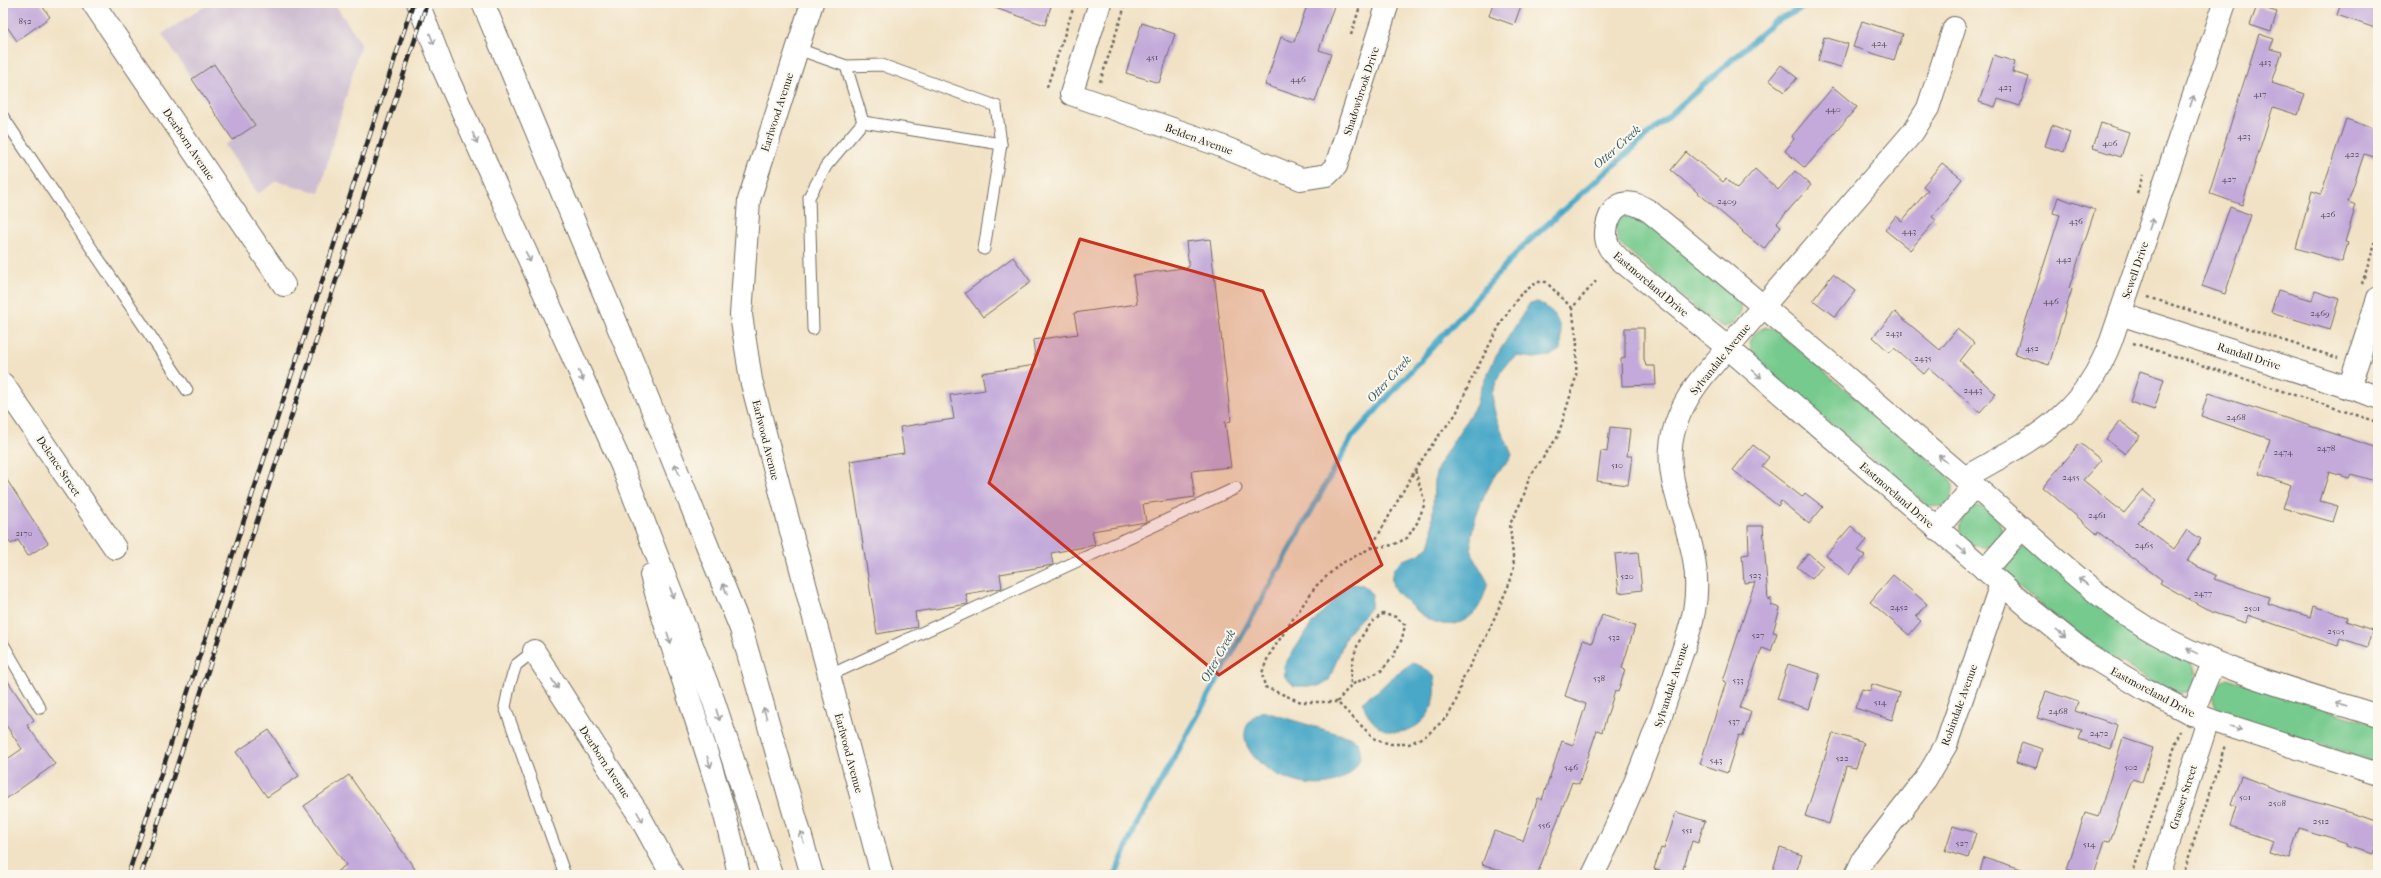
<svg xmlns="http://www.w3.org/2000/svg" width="2381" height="878" font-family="'IM FELL French Canon',serif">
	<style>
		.industrial { fill: #cebed1 }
		.green { fill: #76ca8d; stroke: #507a5c }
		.water { fill: #48a8c7; stroke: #3a6a79 }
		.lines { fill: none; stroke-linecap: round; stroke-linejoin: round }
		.stream { stroke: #48a8c7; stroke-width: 6 }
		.building { fill: #c3aada }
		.lane-casing { stroke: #706b61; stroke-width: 13 }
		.street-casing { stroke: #706b61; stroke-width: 24 }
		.highway-casing { stroke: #706b61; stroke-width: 24 }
		.path { stroke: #706b61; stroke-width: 2.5; stroke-dasharray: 3 3; stroke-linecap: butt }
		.lane { stroke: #fff; stroke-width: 11 }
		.street { stroke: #fff; stroke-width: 22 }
		.highway { stroke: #fff; stroke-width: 22 }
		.rail-casing { stroke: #2b2b2b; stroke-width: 4.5 }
		.rail { stroke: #fbf7ec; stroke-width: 3; stroke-dasharray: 9; stroke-linecap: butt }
		.oneway { stroke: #a0a0a0 }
		.marked { fill: #c8321e; fill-opacity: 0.2; stroke: #c8321e; stroke-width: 3; stroke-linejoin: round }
		.labels { text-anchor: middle; stroke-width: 4; stroke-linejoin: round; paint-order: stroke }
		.number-label { font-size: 9px; fill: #514b57 }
		.street-label { font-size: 11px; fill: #2b2b2b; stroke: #fbf7ec }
		.water-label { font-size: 12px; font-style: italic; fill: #375d69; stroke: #fbf7ec }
	</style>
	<rect width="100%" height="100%" fill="#fbf7ec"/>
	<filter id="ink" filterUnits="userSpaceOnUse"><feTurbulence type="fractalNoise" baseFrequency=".025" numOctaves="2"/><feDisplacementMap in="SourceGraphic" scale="8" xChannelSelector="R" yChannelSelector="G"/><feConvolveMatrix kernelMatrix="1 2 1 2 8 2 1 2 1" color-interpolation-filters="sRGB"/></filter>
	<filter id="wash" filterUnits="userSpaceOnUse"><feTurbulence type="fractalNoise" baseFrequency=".012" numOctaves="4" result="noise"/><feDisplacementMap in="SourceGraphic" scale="16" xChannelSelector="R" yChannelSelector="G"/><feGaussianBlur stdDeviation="0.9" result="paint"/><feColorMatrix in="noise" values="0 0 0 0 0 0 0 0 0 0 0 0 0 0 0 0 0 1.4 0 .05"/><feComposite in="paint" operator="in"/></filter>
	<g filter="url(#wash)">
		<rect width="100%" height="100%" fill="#f1e2c5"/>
		<path class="industrial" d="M210,3H334L361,43L319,193L277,181L258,194L225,145L255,125L215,64L192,79L162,34Z"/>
		<g class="green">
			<path d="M1636,211L1739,298L1741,312L1733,324L1724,327L1709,320L1618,242L1615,218Z"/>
			<path d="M1765,327L1774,329L1952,480C1955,492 1952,498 1944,506L1929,507L1754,359L1749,342L1753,334Z"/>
			<path d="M1979,506C1987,508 1997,516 2000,524C2014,564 1931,549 1970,507Z"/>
			<path d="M2024,548L2029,549L2188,660C2198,670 2198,678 2190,691L2174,694L2111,657L2066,626L2010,579L2006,571L2010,554L2016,549Z"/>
			<path d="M2227,678L2378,725V763L2218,711C2209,697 2212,685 2227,678Z"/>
		</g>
		<g class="water">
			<path d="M1538,302C1558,312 1563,328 1561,349L1550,356L1534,358L1517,356L1507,363L1500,373L1492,393L1494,409L1497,420L1512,455C1508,466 1501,466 1495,475C1485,492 1469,527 1471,547C1471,555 1484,574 1488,583C1485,592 1481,606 1474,613C1449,637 1424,619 1405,600C1399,595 1392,589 1392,580C1391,576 1393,572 1394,568L1403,560L1418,555L1429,546L1432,536L1434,481L1439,464L1476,405L1482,386L1495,358L1530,303Z"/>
			<path d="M1348,584L1363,585L1372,594L1371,607L1347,634L1329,680L1319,686H1294L1285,677L1284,666L1292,653L1311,625Z"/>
			<path d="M1412,663L1421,666L1434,676C1446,730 1379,756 1363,703C1368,695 1374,695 1380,689C1390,679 1400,671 1412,663Z"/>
			<path d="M1262,711L1349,737L1358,742C1362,754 1361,762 1351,772C1312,813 1203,746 1262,711Z"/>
		</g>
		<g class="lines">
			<path class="stream" d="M1115,875L1135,828L1352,437L1521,248L1773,23L1811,3"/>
		</g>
		<g id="blocks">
			<g class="building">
				<path d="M3,3H40L50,17L17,41L3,21Z"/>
				<path d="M989,3H1052L1045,25L989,6Z"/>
				<path d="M1308,3H1335L1319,50L1331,54L1315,102L1265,85L1281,37L1294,42Z"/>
				<path d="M1493,3H1522L1514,25L1489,16Z"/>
				<path d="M2341,3H2378V29L2337,15Z"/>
				<path d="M2257,6L2277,12L2271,32L2250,25Z"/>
				<path d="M1862,21L1903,34L1894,60L1853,47Z"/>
				<path d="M1142,23L1175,34L1159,83L1126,73Z"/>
				<path d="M2259,34L2274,39L2270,49L2282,52L2272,83L2305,94L2298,115L2273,107L2242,205L2209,193Z"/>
				<path d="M1824,37L1848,44L1841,67L1818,61Z"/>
				<path d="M1994,55L2015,62L2012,72L2029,77L2020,106L1998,99L1995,107L1979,102Z"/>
				<path d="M214,64L255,125L233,140L192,79Z"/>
				<path d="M1781,65L1797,78L1785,92L1769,80Z"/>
				<path d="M1833,87L1857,107L1805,168L1785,151L1794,139L1792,136Z"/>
				<path d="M2346,119L2378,130V158L2364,154L2348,202L2356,205L2345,242L2348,243L2342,262L2296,248L2312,191L2321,194Z"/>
				<path d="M2101,123L2129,132L2121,157L2093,148Z"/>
				<path d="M2052,125L2070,132L2064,152L2045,146Z"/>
				<path d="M1686,152L1723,182L1726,179L1737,189L1755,169L1778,190L1795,171L1811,185L1777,223L1781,226L1764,249L1742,232L1743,231L1671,170Z"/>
				<path d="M1942,163L1962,179L1932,217L1936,220L1910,250L1885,230L1896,216L1902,221L1928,190L1923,186Z"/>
				<path d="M2058,197L2095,210L2069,288L2072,289L2049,365L2015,354L2060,215L2053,213Z"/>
				<path d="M2230,207L2251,215L2225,294L2202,286Z"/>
				<path d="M1210,239L1231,421L1225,422L1231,467L1191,471L1195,497L1143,504L1146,522L1092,531L1095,545L1051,553L1053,565L1000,574L1002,588L966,594L968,604L915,612L917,627L877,634L850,461L904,453L900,427L954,419L950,395L985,390L982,373L1036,365L1033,340L1078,334L1074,313L1137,304L1133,275L1189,267L1186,242Z"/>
				<path d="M1013,257L1031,282L983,317L965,293Z"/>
				<path d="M1833,274L1855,291L1835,317L1813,300Z"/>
				<path d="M2278,290L2312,300L2315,291L2339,299L2330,330L2271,312Z"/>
				<path d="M1895,312L1940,350L1957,329L1974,343L1960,361L1996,394L1980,412L1929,368L1924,374L1894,348L1890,353L1873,337Z"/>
				<path d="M1625,328H1644V359L1646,366H1655L1656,385L1622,386L1621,359L1625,358Z"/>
				<path d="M2140,371L2164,379L2154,410L2130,402Z"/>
				<path d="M2208,393L2378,448V482L2351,474L2349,478L2329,472L2320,501L2338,506L2333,522L2283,508L2291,485L2259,474L2270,439L2201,416Z"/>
				<path d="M2120,421L2140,436L2125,454L2106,439Z"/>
				<path d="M1610,427L1630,429L1627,456H1632L1628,485L1597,481L1601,451L1607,452Z"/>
				<path d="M2080,443L2101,460L2083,480L2124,513L2143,490L2156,501L2138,522L2174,549L2187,530L2201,539L2187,561L2216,576L2214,579L2269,597L2267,603L2310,617L2313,606L2347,617L2346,621L2372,630L2367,647L2340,638L2338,646L2248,615L2246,623L2212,612L2160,583L2162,580L2098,532L2097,534L2043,487Z"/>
				<path d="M1753,445L1769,457L1762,466L1802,497L1805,493L1823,507L1809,524L1781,501L1778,506L1733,470Z"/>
				<path d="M3,474L48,543L28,556L18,540L11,544L3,532Z"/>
				<path d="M1748,526H1763L1768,600L1771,597V605L1780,608L1773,632L1777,633L1771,651L1762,648L1740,708L1751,712L1743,736L1739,735L1727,773L1700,764L1726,682L1723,681L1755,582L1744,583L1742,555L1749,554Z"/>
				<path d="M1851,526L1867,540L1858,551L1865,556L1849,575L1826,555Z"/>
				<path d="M1638,552L1642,590L1619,593L1615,554Z"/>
				<path d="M1808,553L1823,566L1812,579L1797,567Z"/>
				<path d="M1893,575L1927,604L1916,617L1921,621L1909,635L1870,602Z"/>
				<path d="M1602,615L1635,626L1622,668L1625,670L1618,692L1615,691L1602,732L1597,730L1579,784L1572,782L1537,875H1514L1482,864L1494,831L1523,841L1538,798L1542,800L1562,741L1573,745L1586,704L1565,696L1583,640L1592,643Z"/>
				<path d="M1788,664L1820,674L1809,709L1777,699Z"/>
				<path d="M3,674L34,720L27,725L55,764L3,801V762L22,749L3,721Z"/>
				<path d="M1872,684L1900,693L1892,720L1855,708L1862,689L1870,691Z"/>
				<path d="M2046,691L2078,702L2075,711L2118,725L2111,750L2079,739L2082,731L2037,718Z"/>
				<path d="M269,730L299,776L267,797L236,752Z"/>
				<path d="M1833,733L1864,743L1856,768L1846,766L1829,824L1805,816Z"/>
				<path d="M2123,738L2153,748L2142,782L2132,779L2110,841L2105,840L2094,875H2086L2067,869L2085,813L2098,817Z"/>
				<path d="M2022,742L2042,749L2036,768L2016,762Z"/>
				<path d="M349,775L419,875H332L346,865L304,806Z"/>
				<path d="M2241,776L2292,795L2378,821V838L2373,854L2346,846L2347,843L2299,828L2289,859L2269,853L2273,841L2230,827L2236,807L2231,805Z"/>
				<path d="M1676,812L1705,821L1698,843L1692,841L1681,875H1671L1654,869L1661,848L1664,849Z"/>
				<path d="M1953,826L1976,833L1968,858L1945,851Z"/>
				<path d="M1780,848L1802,855L1795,875H1771Z"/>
				<path d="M1984,857L2031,872L2030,875H1979Z"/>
			</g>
		</g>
	</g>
	<g filter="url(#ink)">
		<use href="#blocks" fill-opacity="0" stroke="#706b61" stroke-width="1"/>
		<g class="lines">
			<g class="lane-casing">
				<g id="lane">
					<path d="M798,49L846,66L882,65L996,106L1001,144L984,249"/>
					<path d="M3,117L187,390"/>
					<path d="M863,122L1001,144"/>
					<path d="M813,329L809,197L826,166L863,122L846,66"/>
					<path d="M3,644L40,708"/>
					<path d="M534,651L516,665L510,683L505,707L565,875"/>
					<path d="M828,676L1236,488"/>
				</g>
			</g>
			<g class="street-casing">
				<g id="street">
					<path d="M93,3L284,285"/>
					<path d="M812,3L749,200L741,315L751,380L882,875"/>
					<path d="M1100,3L1071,94L1216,144L1301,179L1327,175L1336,166L1388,3"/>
					<path d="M2120,314L2378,397"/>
					<path d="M3,384L115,548"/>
					<path d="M2349,388L2378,298"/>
					<path d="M1964,478C2032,439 2081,419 2111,341L2225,3"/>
					<path d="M1937,529L1974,486"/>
					<path d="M1985,570L2022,528"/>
					<path d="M534,651L639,815L672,875"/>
					<path d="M2192,714L2214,661"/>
					<path d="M2378,716C2300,691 2218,671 2147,628C2083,589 2030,533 1973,485C1865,394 1759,301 1649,211C1642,207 1632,201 1623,204C1608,209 1602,234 1609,247C1611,251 1616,255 1619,259L1728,348L2033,611L2087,654L2146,690L2192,714L2378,774"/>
					<path d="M1593,875C1626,808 1651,748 1674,677C1681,655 1690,633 1694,611C1711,517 1626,471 1704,375L1913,132L1928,108L1954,28"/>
					<path d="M1856,875L1864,858L1925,780L1946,745L2001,584"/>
					<path d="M2158,875L2208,720"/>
				</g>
			</g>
			<g class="highway-casing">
				<g id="highway">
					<path d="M418,3L443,68L622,466L713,699L771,875"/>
					<path d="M483,3L644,389L741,629L812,875"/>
					<path d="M651,575C678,676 719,773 739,875"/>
				</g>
			</g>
			<g class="path">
				<path d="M1351,35L1361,3"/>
				<path d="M1100,82L1126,3"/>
				<path d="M1047,87L1075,3"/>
				<path d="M2137,193L2143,175"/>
				<path d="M2362,284L2378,234"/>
				<path d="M2148,297L2338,358"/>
				<path d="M1572,308L1546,282H1537L1520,295L1502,321L1471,380L1456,414L1436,439L1415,470L1371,548L1340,564L1316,586L1293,619L1268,657L1262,673L1265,687L1301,702H1337L1375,739L1390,744H1409L1427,735L1447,717L1455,704L1463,678L1487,635L1510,582L1514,567L1510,524L1523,498L1529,478L1558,436L1576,377L1577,342L1572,308L1597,280"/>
				<path d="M2133,343L2378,422"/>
				<path d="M1371,548L1393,545L1407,538L1417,523L1425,503L1415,470"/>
				<path d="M1337,702L1351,685L1381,671L1393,657L1402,639L1405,625L1396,617L1383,614C1360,628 1349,659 1351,685"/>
				<path d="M1569,875L1572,870"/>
				<path d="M2132,875L2180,731"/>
				<path d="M2183,875L2225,745"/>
			</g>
			<use href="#lane" class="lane"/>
			<use href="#street" class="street"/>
			<use href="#highway" class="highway"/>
			<g class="rail-casing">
				<g id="rail">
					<path d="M128,875L413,3"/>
					<path d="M141,875L427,3"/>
				</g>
			</g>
			<use href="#rail" class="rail"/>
		</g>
		<defs><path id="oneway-shaft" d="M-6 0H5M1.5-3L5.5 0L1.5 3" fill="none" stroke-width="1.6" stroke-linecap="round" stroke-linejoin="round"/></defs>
		<g class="oneway">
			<use href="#oneway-shaft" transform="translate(432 39) rotate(69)"/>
			<use href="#oneway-shaft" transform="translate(2192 101) rotate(-71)"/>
			<use href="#oneway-shaft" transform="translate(475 138) rotate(66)"/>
			<use href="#oneway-shaft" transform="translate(2151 224) rotate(-71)"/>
			<use href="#oneway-shaft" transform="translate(528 257) rotate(66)"/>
			<use href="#oneway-shaft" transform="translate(1757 374) rotate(41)"/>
			<use href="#oneway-shaft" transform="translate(581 376) rotate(66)"/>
			<use href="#oneway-shaft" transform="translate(1943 459) rotate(-140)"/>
			<use href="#oneway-shaft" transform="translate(677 469) rotate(-112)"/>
			<use href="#oneway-shaft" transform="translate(1962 550) rotate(40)"/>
			<use href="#oneway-shaft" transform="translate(2083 581) rotate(-141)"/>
			<use href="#oneway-shaft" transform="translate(725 589) rotate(-111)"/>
			<use href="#oneway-shaft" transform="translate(672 593) rotate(69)"/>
			<use href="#oneway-shaft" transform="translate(2061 634) rotate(38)"/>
			<use href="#oneway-shaft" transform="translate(669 638) rotate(72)"/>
			<use href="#oneway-shaft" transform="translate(2192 651) rotate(-154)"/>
			<use href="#oneway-shaft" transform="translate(555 684) rotate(57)"/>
			<use href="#oneway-shaft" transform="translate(2341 704) rotate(-162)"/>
			<use href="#oneway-shaft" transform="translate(765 713) rotate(-106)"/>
			<use href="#oneway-shaft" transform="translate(718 715) rotate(72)"/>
			<use href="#oneway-shaft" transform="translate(2236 728) rotate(18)"/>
			<use href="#oneway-shaft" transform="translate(709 762) rotate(72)"/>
			<use href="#oneway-shaft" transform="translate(640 817) rotate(60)"/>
			<use href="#oneway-shaft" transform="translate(802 837) rotate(-106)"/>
		</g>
	</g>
	<path class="marked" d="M1080,239L1263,291L1382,565L1219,675L989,483Z"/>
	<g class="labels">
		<g class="number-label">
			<text x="25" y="24">852</text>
			<text x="1879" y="46">424</text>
			<text x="1152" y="60">451</text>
			<text x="2265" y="65">413</text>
			<text x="1298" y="82">446</text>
			<text x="2005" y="90">423</text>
			<text x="2260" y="97">417</text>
			<text x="1833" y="112">440</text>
			<text x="2244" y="139">423</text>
			<text x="2110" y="146">406</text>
			<text x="2352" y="157">422</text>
			<text x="2229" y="182">427</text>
			<text x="1727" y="204">2409</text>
			<text x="2328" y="217">426</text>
			<text x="2076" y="224">436</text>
			<text x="1909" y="234">443</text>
			<text x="2064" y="262">442</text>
			<text x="2051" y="304">446</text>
			<text x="2320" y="316">2469</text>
			<text x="1894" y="336">2431</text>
			<text x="2032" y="351">452</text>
			<text x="1923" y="361">2435</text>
			<text x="1973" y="393">2443</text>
			<text x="2236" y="420">2468</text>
			<text x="2326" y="451">2478</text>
			<text x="2283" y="455">2474</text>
			<text x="1617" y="468">510</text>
			<text x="2071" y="480">2455</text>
			<text x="2097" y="518">2461</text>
			<text x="24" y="536">2170</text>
			<text x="2144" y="548">2465</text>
			<text x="1755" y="578">523</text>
			<text x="1627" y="579">520</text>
			<text x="2203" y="596">2477</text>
			<text x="1899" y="610">2452</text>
			<text x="2252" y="611">2501</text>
			<text x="2336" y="634">2505</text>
			<text x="1758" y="638">527</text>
			<text x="1614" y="640">532</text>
			<text x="1599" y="681">538</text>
			<text x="1738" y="683">533</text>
			<text x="1880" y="705">514</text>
			<text x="2058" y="714">2468</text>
			<text x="1734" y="724">537</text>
			<text x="2099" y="736">2472</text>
			<text x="1842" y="761">522</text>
			<text x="1716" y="763">543</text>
			<text x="1571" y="770">546</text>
			<text x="2131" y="770">502</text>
			<text x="2245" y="800">501</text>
			<text x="2277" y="806">2508</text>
			<text x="2321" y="824">2512</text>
			<text x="1544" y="828">556</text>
			<text x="1687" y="833">551</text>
			<text x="1962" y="846">527</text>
			<text x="2089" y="847">514</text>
		</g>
		<g class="street-label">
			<text transform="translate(1361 91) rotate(-72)" y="4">Shadowbrook Drive</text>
			<text transform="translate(777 112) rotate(-72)" y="4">Earlwood Avenue</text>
			<text transform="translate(1199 139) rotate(20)" y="4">Belden Avenue</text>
			<text transform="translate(189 144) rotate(56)" y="4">Dearborn Avenue</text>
			<text transform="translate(2135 270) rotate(-71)" y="4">Sewell Drive</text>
			<text transform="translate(1651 284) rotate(40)" y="4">Eastmoreland Drive</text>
			<text transform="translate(2249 356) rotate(18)" y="4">Randall Drive</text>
			<text transform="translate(1720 359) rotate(-51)" y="4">Sylvandale Avenue</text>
			<text transform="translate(766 440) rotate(76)" y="4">Earlwood Avenue</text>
			<text transform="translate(59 466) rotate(56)" y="4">Delence Street</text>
			<text transform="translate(1897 495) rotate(41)" y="4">Eastmoreland Drive</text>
			<text transform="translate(1671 685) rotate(-72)" y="4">Sylvandale Avenue</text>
			<text transform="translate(2153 692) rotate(28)" y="4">Eastmoreland Drive</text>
			<text transform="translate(1959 705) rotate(-70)" y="4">Robindale Avenue</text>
			<text transform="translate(849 753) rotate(75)" y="4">Earlwood Avenue</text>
			<text transform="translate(605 762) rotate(57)" y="4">Dearborn Avenue</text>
			<text transform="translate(2183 797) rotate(-72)" y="4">Grasser Street</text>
		</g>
		<g class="water-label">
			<text transform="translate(1617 147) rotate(-42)" y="4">Otter Creek</text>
			<text transform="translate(1389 379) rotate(-48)" y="4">Otter Creek</text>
			<text transform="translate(1218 656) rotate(-61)" y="4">Otter Creek</text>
		</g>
	</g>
	<rect width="2381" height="878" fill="none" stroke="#fbf7ec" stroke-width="16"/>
</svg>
